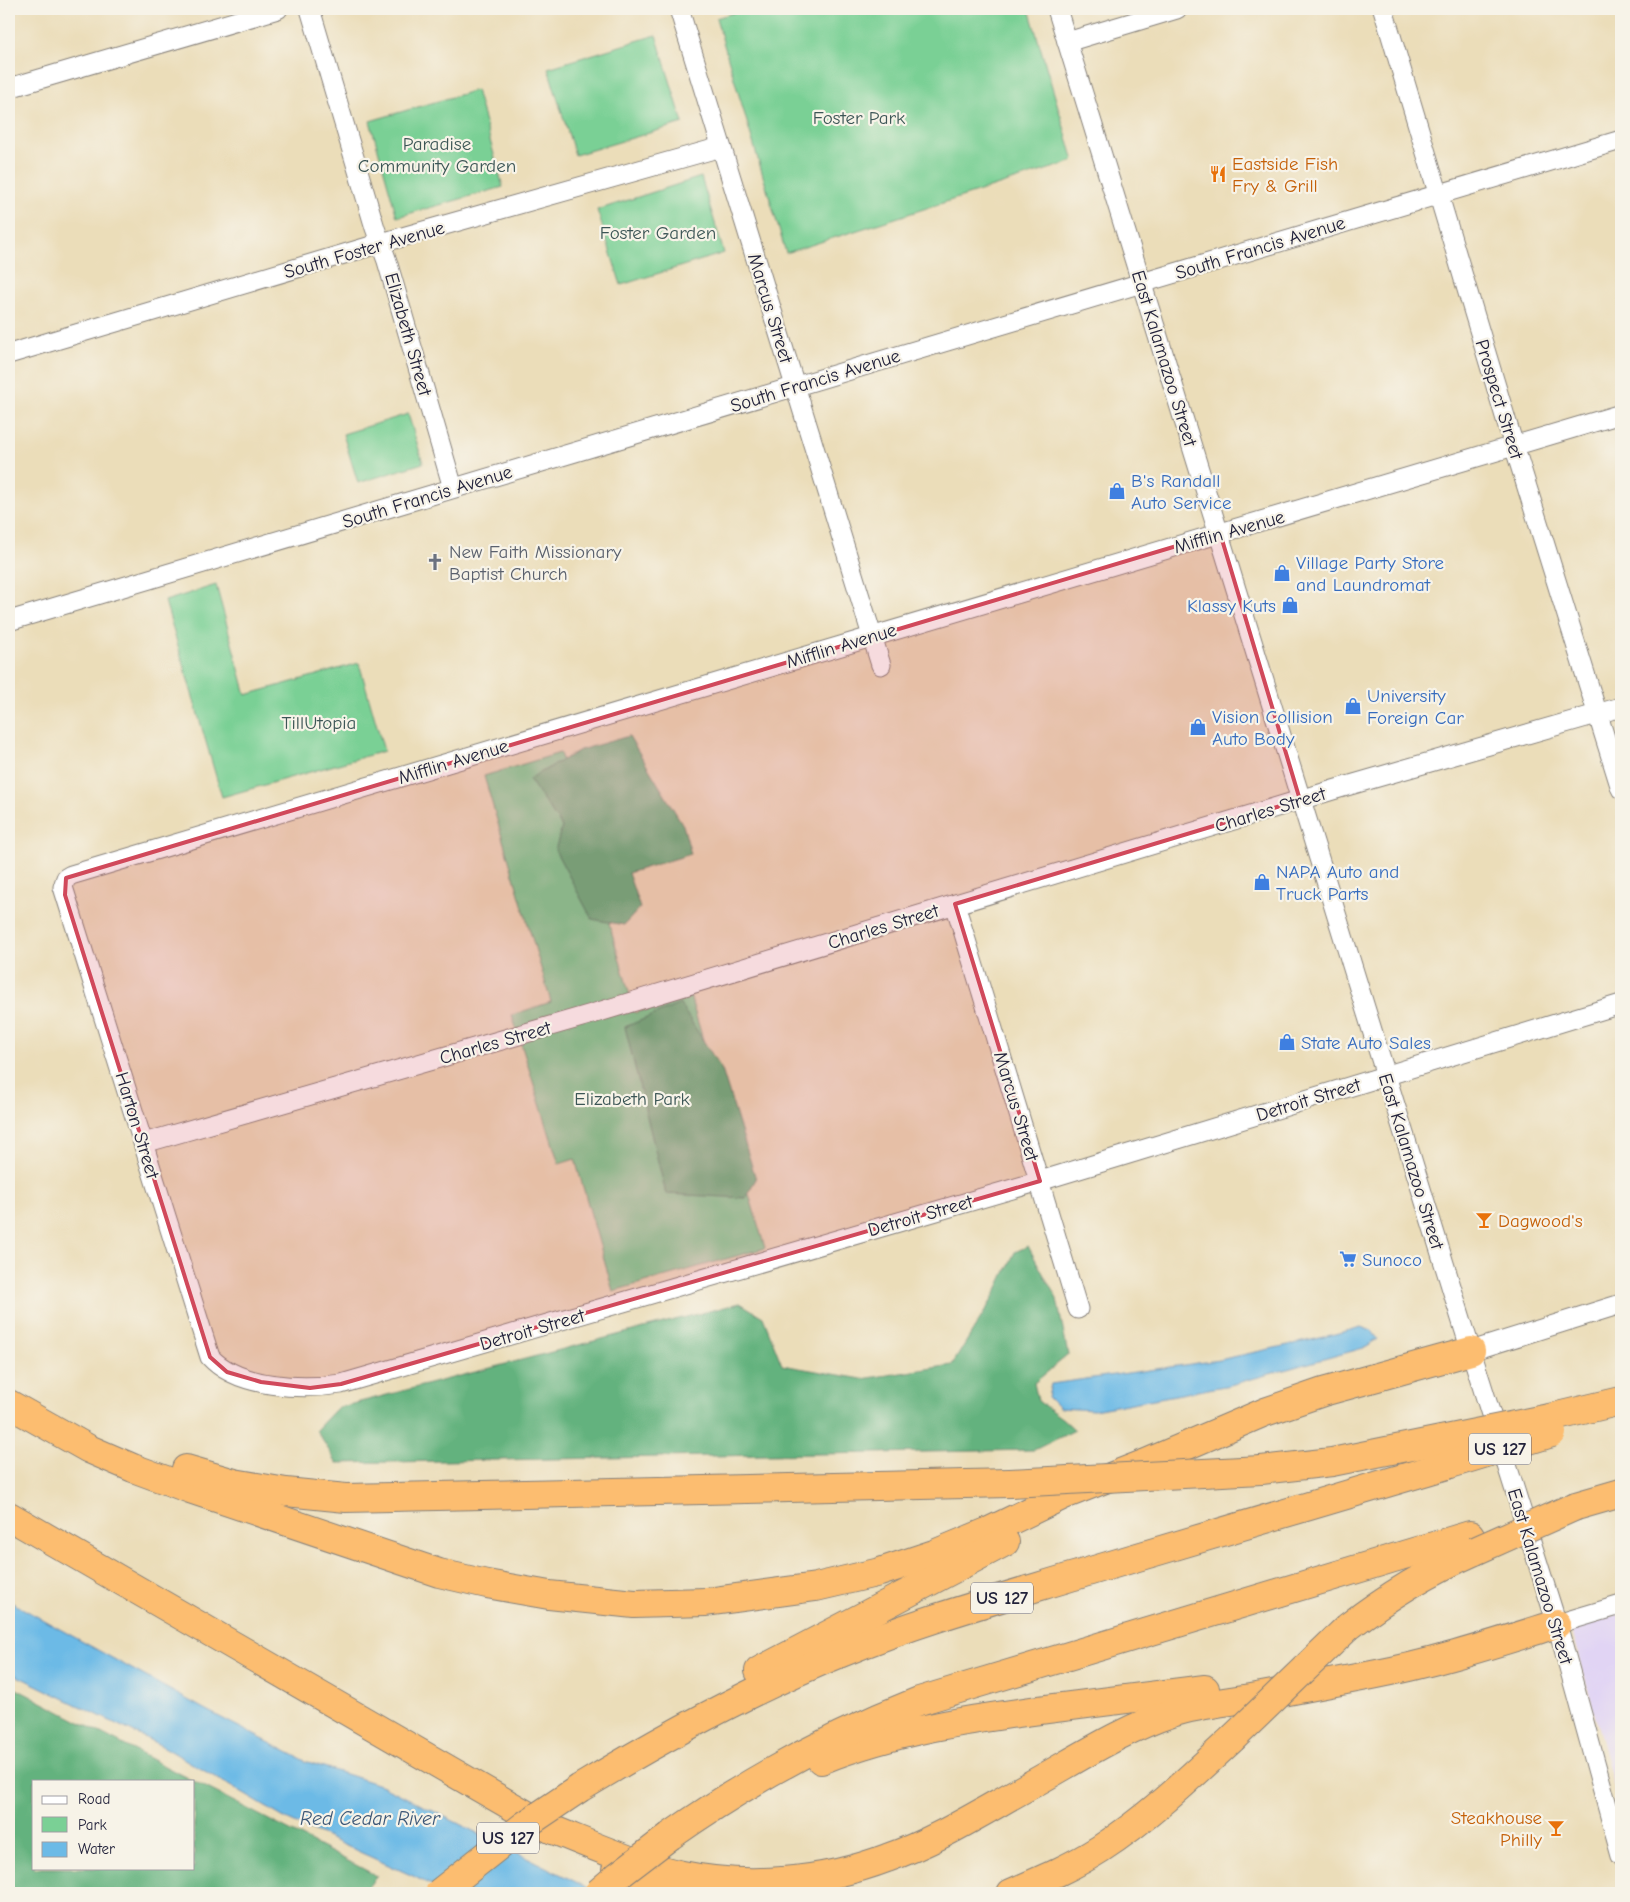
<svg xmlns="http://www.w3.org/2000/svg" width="1630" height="1902" font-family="'Comic Neue',sans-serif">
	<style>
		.built { fill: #e1d4f4 }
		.green { fill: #7ad095; stroke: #4e7968 }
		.forest { fill: #63b27e; stroke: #426a5c }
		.water { fill: #6cbae6; stroke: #476e90 }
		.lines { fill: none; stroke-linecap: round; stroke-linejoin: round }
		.minor-casing { stroke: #86807a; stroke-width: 21 }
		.highway-casing { stroke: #86807a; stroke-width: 30 }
		.minor { stroke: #fff; stroke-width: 19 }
		.highway { stroke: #fcbd6f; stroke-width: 28 }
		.highway-bridge-casing { stroke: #86807a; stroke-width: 30; stroke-linecap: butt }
		.highway-bridge { stroke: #fcbd6f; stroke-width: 28 }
		.marked { fill: #d1495b; fill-opacity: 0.2; stroke: #d1495b; stroke-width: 4; stroke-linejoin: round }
		.labels { text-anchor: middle; stroke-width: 4.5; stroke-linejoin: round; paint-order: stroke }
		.shield { fill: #f7f3e8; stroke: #62616f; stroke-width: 1 }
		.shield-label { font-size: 18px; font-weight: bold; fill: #22223b }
		.park-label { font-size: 19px; fill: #3c5656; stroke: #f7f3e8 }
		.food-label { font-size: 19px; fill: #c56008; stroke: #f7f3e8; text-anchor: start }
		.street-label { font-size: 19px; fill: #22223b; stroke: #f7f3e8 }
		.shop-label { font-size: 19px; fill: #366cbe; stroke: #f7f3e8; text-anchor: start }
		.worship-label { font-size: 19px; fill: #5b616d; stroke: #f7f3e8; text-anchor: start }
		.water-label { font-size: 20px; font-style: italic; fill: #3c5777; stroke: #f7f3e8 }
	</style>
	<rect width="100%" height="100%" fill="#f7f3e8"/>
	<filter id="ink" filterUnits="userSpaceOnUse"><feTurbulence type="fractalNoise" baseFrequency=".02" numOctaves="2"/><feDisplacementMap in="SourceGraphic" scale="10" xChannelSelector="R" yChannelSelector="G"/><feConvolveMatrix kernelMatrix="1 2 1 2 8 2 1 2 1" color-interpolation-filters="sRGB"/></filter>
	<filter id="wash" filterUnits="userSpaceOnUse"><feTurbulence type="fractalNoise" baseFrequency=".0096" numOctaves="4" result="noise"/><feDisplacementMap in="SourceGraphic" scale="20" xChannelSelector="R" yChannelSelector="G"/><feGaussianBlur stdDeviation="1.12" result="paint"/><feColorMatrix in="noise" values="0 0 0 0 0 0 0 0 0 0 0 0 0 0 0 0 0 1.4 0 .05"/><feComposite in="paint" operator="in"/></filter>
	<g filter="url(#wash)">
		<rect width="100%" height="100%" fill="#ebddb9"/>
		<path class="built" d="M1621,1614V1814L1572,1629Z"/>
		<g class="green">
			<path d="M746,9H1029L1074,161L786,253L716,18Z"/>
			<path d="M656,35L683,123L575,155L548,68Z"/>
			<path d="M476,90L503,187L397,217L370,121Z"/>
			<path d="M701,177L724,253L621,285L597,210Z"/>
			<path d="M408,414L423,463L358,483L343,434Z"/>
			<path d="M216,585L246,695L359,663L384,751L222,797L165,601Z"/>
			<path d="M560,753L635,1013L690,996L765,1248L613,1291L575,1159L559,1164L512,1015L551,1002L484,776Z"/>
		</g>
		<g class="forest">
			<path d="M629,736L683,825L691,854L628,873L640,908L624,925L592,919L555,850L562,827L529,779L580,750Z"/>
			<path d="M680,1004L722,1070L756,1179L745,1198L666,1194L625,1027Z"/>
			<path d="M1028,1246L1057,1299L1068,1355L1034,1383L1038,1401L1063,1419L1075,1430L1034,1450L337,1463L316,1430L337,1408L740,1303L763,1317L782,1365L862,1379L952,1365L993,1298L1015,1252Z"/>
			<path d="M9,1685L193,1781H34V1868H194V1781L377,1876L363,1893H9Z"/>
		</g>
		<g class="water">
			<path d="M1361,1327L1372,1331L1378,1339L1367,1347L1230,1385L1094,1410L1059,1408L1048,1397L1051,1384L1219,1360L1316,1339Z"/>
			<path d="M9,1601L206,1710L305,1761L383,1786L598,1893H447L413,1876L286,1819L164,1747L9,1672Z"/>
		</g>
	</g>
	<g filter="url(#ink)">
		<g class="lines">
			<g class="minor-casing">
				<g id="minor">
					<path d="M310,9L375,228L387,261L453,488"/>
					<path d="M679,9L881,665"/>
					<path d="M1057,9L1471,1351L1557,1624L1621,1856"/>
					<path d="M1383,9L1507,423L1621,789"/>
					<path d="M1067,42L1177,9"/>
					<path d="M9,88L278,9"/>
					<path d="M9,354L381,243L721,147"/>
					<path d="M1621,414L71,875L66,878L63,887L210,1357C238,1388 303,1390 341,1384L1040,1181L1621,1004"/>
					<path d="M9,621L1621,140"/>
					<path d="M955,904L1078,1309"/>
					<path d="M144,1143L592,1014L1333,790L1621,707"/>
					<path d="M1471,1351L1621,1304"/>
					<path d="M1557,1624L1621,1605"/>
				</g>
			</g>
			<g class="highway-casing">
				<g id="highway">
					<path d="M9,1404L89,1449L133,1468L190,1489L439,1573L487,1584L549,1595L634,1604L706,1602L816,1587L880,1572L934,1554L987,1532L1064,1495L1146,1463L1265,1412L1323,1392L1471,1351"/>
					<path d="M1549,1418L1621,1401"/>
					<path d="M186,1469L234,1483L286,1492L346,1498L1010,1483"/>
					<path d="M1261,1470L1332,1462L1441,1440"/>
					<path d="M1576,1506L1621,1493"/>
					<path d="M9,1516L553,1830"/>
					<path d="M1348,1627C1389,1595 1427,1572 1475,1551"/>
					<path d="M759,1671L1005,1542"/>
					<path d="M821,1760C893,1731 970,1719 1047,1709C1100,1702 1153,1696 1205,1689"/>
					<path d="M580,1788C664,1737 750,1690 841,1653C923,1619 1009,1596 1094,1570C1211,1535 1329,1500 1447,1465"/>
					<path d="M551,1829C594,1846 636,1865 682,1875C748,1889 824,1882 887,1858C936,1841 980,1813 1025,1788C1073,1762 1120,1730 1172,1713C1202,1703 1232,1702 1262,1696C1298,1689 1335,1682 1372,1675C1435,1663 1496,1643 1557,1624"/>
					<path d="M670,1836C748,1781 830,1736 919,1701L1470,1535"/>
					<path d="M616,1870L667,1893"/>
					<path d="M1011,1893C1041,1880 1072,1867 1100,1849C1148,1818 1190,1778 1232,1739"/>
				</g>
			</g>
			<use href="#minor" class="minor"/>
			<use href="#highway" class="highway"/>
			<g class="highway-bridge-casing">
				<g id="highway-bridge">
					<path d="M1441,1440L1549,1418"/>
					<path d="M1447,1465L1552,1433"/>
					<path d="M1010,1483L1261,1470"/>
					<path d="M1475,1551L1576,1506"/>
					<path d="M1232,1739L1348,1627"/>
					<path d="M439,1893L525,1825L580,1788"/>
					<path d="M598,1893L619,1875L670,1836"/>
				</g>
			</g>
			<use href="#highway-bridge" class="highway-bridge"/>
		</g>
	</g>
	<path class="marked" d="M1220,533L1300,800L955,904L1040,1181L341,1384L310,1388L261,1382L227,1372L210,1357L65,895L66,878Z"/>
	<defs>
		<g id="restaurant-bare" transform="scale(1.35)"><path d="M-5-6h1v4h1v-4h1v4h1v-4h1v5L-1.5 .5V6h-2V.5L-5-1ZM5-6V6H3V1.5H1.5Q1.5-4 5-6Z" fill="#e8710a" stroke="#f7f3e8" stroke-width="2.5" paint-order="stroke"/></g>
		<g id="shop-bare" transform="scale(1.35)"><path d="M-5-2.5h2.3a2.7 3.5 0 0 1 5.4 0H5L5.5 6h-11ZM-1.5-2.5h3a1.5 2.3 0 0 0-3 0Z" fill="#3f7fe0" stroke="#f7f3e8" stroke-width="2.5" paint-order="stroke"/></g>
		<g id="church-bare" transform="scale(1.35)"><path d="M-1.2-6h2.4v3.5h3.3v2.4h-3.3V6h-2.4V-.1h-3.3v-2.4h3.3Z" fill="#6b7280" stroke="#f7f3e8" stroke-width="2.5" paint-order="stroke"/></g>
		<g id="bar-bare" transform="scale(1.35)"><path d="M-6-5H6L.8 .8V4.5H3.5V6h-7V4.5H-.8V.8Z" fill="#e8710a" stroke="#f7f3e8" stroke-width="2.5" paint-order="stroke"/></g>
		<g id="supermarket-bare" transform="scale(1.35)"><path d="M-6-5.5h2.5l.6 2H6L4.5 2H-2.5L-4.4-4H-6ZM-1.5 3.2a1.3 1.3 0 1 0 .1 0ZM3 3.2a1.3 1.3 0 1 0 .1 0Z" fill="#3f7fe0" stroke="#f7f3e8" stroke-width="2.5" paint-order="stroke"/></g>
	</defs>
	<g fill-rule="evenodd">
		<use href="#restaurant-bare" x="1218" y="174"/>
		<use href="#shop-bare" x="1117" y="491"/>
		<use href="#church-bare" x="435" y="562"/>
		<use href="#shop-bare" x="1282" y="573"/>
		<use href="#shop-bare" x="1290" y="605"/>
		<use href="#shop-bare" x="1353" y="706"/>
		<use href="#shop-bare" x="1198" y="727"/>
		<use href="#shop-bare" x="1262" y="882"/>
		<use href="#shop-bare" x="1287" y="1042"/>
		<use href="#bar-bare" x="1484" y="1220"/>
		<use href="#supermarket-bare" x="1348" y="1259"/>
		<use href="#bar-bare" x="1556" y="1828"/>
	</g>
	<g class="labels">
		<g class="shield">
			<rect x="1469" y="1433.5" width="62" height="31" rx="4"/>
			<rect x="971" y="1582.5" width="62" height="31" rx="4"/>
			<rect x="477" y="1822.5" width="62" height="31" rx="4"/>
		</g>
		<g class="shield-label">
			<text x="1500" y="1455">US 127</text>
			<text x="1002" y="1604">US 127</text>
			<text x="508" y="1844">US 127</text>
		</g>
		<g class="park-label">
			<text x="859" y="124">Foster Park</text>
			<text x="437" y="150">Paradise<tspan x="437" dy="22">Community Garden</tspan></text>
			<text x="658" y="239">Foster Garden</text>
			<text x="319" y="729">TillUtopia</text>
			<text x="632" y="1105">Elizabeth Park</text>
		</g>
		<g class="food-label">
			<text x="1232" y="170">Eastside Fish<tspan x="1232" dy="22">Fry &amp; Grill</tspan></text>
			<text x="1498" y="1227">Dagwood's</text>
			<text x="1542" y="1824" text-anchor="end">Steakhouse<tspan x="1542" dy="22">Philly</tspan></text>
		</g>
		<g class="street-label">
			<text transform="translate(1260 247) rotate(-17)" y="7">South Francis Avenue</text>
			<text transform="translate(364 249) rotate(-16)" y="7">South Foster Avenue</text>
			<text transform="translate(771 308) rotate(73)" y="7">Marcus Street</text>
			<text transform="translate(409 334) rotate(74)" y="7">Elizabeth Street</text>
			<text transform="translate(1165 358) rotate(73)" y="7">East Kalamazoo Street</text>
			<text transform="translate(815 380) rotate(-17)" y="7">South Francis Avenue</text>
			<text transform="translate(1500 399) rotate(73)" y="7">Prospect Street</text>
			<text transform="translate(427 496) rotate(-17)" y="7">South Francis Avenue</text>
			<text transform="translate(1229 531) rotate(-16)" y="7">Mifflin Avenue</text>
			<text transform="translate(841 645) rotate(-17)" y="7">Mifflin Avenue</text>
			<text transform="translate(453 761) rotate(-17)" y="7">Mifflin Avenue</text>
			<text transform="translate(1270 809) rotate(-17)" y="7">Charles Street</text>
			<text transform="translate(883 926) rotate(-17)" y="7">Charles Street</text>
			<text transform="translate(495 1042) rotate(-16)" y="7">Charles Street</text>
			<text transform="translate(1308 1099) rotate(-17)" y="7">Detroit Street</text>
			<text transform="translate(1017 1106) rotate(73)" y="7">Marcus Street</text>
			<text transform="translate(138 1125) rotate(73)" y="7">Harton Street</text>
			<text transform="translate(1412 1161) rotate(73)" y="7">East Kalamazoo Street</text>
			<text transform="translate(920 1215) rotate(-16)" y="7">Detroit Street</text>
			<text transform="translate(532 1329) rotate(-16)" y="7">Detroit Street</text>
			<text transform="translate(1541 1576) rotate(73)" y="7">East Kalamazoo Street</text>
		</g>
		<g class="shop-label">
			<text x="1131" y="487">B's Randall<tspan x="1131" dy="22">Auto Service</tspan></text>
			<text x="1296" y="569">Village Party Store<tspan x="1296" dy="22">and Laundromat</tspan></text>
			<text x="1276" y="612" text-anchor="end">Klassy Kuts</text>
			<text x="1367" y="702">University<tspan x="1367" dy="22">Foreign Car</tspan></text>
			<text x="1212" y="723">Vision Collision<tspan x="1212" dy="22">Auto Body</tspan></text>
			<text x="1276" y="878">NAPA Auto and<tspan x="1276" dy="22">Truck Parts</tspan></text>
			<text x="1301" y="1049">State Auto Sales</text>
			<text x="1362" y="1266">Sunoco</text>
		</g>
		<g class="worship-label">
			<text x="449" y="558">New Faith Missionary<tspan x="449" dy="22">Baptist Church</tspan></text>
		</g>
		<g class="water-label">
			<text x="370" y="1825">Red Cedar River</text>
		</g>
	</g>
	<rect width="1630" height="1902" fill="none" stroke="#f7f3e8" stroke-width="30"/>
	<rect x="32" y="1780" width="162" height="90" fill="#f7f3e8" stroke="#a29fa3"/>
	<rect x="42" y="1796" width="25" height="8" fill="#ffffff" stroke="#a29fa3"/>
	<text x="78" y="1804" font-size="15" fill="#22223b">Road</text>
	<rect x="42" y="1817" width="25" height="15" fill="#7ad095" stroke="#a29fa3"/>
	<text x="78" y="1830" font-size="15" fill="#22223b">Park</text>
	<rect x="42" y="1842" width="25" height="15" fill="#6cbae6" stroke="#a29fa3"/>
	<text x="78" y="1854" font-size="15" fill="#22223b">Water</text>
</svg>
